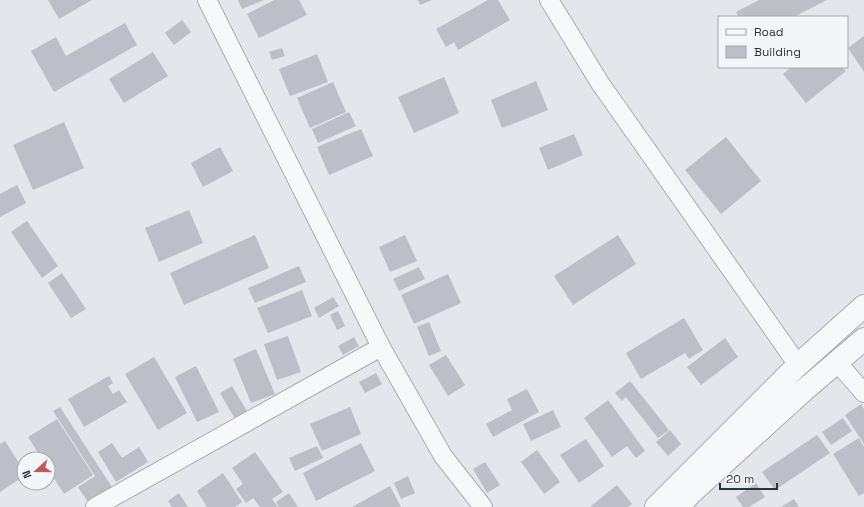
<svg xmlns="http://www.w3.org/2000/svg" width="864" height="507" font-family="'Space Grotesk',sans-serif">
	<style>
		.building { fill: #bcbfc7 }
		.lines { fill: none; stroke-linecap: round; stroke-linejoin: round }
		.minor-casing { stroke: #a9acb5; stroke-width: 20 }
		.tertiary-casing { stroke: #a9acb5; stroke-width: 24 }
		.minor { stroke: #f7f8f9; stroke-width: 18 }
		.tertiary { stroke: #f7f8f9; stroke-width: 22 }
	</style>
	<rect width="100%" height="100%" fill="#e4e6eb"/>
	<g class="building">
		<path d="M48,0H92L59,19Z"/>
		<path d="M238,0H264L242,9Z"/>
		<path d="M274,0H299L307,15L259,38L247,14Z"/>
		<path d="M418,0H432L420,5Z"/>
		<path d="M488,0H498L510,20L458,50L454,42L446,47L436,29Z"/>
		<path d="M759,0H827L794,17H739L736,12Z"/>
		<path d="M182,20L191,32L174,45L165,33Z"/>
		<path d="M125,23L137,45L54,92L31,51L56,37L66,56Z"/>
		<path d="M864,36V72L848,48Z"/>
		<path d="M282,48L285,56L272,60L269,52Z"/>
		<path d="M153,52L168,76L124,103L109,79Z"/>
		<path d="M317,54L328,82L290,96L279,69Z"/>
		<path d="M791,67H842L846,71L806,103L783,74Z"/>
		<path d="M444,77L459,113L414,133L398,97Z"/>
		<path d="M536,81L548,110L502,128L491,100Z"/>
		<path d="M333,82L346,112L310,128L297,98Z"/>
		<path d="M349,112L356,126L318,143L312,129Z"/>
		<path d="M64,122L84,168L33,190L13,145Z"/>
		<path d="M361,129L373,156L329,175L317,147Z"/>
		<path d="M574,134L583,155L548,170L539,148Z"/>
		<path d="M726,137L761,181L721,214L685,170Z"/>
		<path d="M220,147L233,171L203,187L191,163Z"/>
		<path d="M17,185L26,203L0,217V194Z"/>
		<path d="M189,210L203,243L159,262L145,228Z"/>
		<path d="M27,221L58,266L42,278L11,232Z"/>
		<path d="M255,235L269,268L184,305L170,273Z"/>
		<path d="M405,235L417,261L390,272L379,247Z"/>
		<path d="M618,235L636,264L573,305L554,276Z"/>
		<path d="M299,266L306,282L255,303L248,288Z"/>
		<path d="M419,267L425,279L399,291L393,279Z"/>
		<path d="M62,273L86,309L71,318L48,283Z"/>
		<path d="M448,274L461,303L414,324L401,295Z"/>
		<path d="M302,290L312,316L268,333L257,308Z"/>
		<path d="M333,297L339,306L319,318L314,308Z"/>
		<path d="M338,311L345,326L337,330L330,315Z"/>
		<path d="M684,318L703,350L689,359L685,353L641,379L626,353Z"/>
		<path d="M429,322L441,351L429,356L417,327Z"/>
		<path d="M288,336L301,372L277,380L264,344Z"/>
		<path d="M354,337L359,346L343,355L338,346Z"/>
		<path d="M725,338L738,357L701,385L687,367Z"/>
		<path d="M256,349L275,394L251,403L233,359Z"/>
		<path d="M446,355L465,385L448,396L429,365Z"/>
		<path d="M154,357L187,413L158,430L125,374Z"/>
		<path d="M196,366L219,412L197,422L175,377Z"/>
		<path d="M376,373L382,384L365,393L359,382Z"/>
		<path d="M109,376L113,383L108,386L113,394L119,390L127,402L84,427L68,399Z"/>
		<path d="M630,381L669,430L658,438L626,397L622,401L615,393Z"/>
		<path d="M232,386L247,411L235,419L220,393Z"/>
		<path d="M527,389L539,412L493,437L486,424L512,410L507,399Z"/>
		<path d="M608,400L645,451L636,458L627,446L612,457L584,418Z"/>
		<path d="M861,404L864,409V444L845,415Z"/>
		<path d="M60,407L112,487L88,502L78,487L95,476L53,411Z"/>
		<path d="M350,407L361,434L322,451L310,424Z"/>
		<path d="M553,410L561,427L531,441L523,424Z"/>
		<path d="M843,418L852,431L831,445L822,432Z"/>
		<path d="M57,419L93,475L64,494L48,469V459H42L28,437Z"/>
		<path d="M670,430L681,444L668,456L656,442Z"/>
		<path d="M817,435L830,453L775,490L762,472Z"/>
		<path d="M859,438L864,447V493L859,496L833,454Z"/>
		<path d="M586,439L604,466L579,483L560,455Z"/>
		<path d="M5,441L24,471V476L0,492V444Z"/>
		<path d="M112,443L122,458L139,447L148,462L116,482L98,452Z"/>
		<path d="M361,443L375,471L316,501L303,473Z"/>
		<path d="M317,446L323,458L295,471L289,458Z"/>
		<path d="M537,450L560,482L544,494L521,462Z"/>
		<path d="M255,452L283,492L272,499L278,507H260L253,498L246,503L236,489L243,484L232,468Z"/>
		<path d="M485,462L500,485L487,493L473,469Z"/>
		<path d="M223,473L242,502L235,507H207L197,491Z"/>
		<path d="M408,476L415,493L401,499L394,483Z"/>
		<path d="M756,483L765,497L749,507H743L736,497Z"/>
		<path d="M617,485L632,504L628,507H590Z"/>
		<path d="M390,486L401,507H352Z"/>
		<path d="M179,493L188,507H172L168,501Z"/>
		<path d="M289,493L298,507H279L276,502Z"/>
		<path d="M794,499L799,507H781Z"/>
	</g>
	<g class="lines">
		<g class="minor-casing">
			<g id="minor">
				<path d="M207,0L381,347L443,456L483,507"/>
				<path d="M549,0L600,83L798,365"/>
				<path d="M837,362L864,393"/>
				<path d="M95,507L381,347"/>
			</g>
		</g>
		<g class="tertiary-casing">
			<g id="tertiary">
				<path d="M656,507L798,365L864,306"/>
				<path d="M678,507L692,492L803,391L864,339"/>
			</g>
		</g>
		<use href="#minor" class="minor"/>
		<use href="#tertiary" class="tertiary"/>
	</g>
	<rect x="718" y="16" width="130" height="52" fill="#f4f5f8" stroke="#a4a7af"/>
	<rect x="726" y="29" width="20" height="6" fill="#f7f8f9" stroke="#a4a7af"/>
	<text x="754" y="36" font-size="12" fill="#2d3242">Road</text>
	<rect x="726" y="46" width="20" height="12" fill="#bcbfc7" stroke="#a4a7af"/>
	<text x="754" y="56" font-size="12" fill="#2d3242">Building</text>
	<g transform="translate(36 471) rotate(249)"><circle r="19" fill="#f4f5f8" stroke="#a4a7af"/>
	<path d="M0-3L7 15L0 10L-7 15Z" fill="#c35659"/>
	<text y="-6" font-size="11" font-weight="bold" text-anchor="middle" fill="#2d3242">N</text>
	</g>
	<path d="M720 483v6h57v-6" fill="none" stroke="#2d3242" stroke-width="2"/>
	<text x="726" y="483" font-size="12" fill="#2d3242" stroke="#f4f5f8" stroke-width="3" paint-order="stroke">20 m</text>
</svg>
